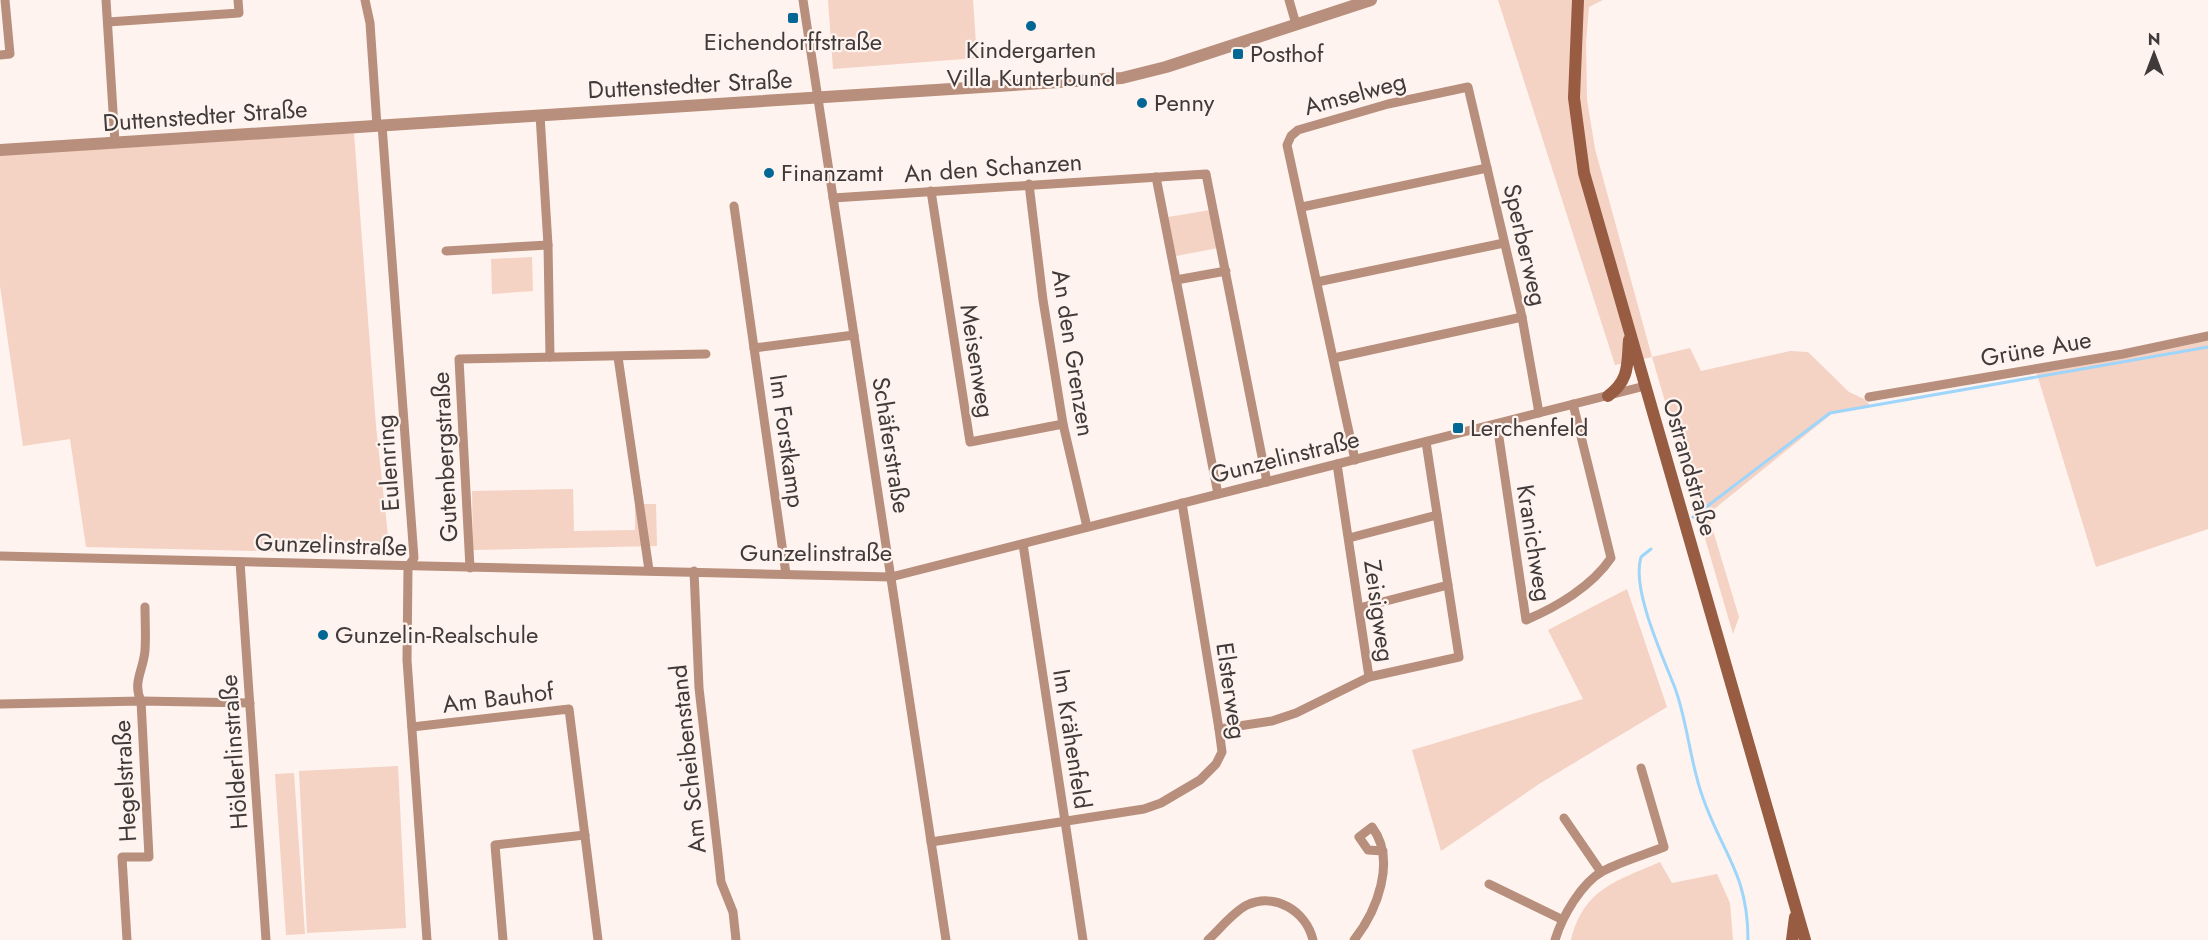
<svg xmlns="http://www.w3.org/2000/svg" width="2208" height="940" font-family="Jost,sans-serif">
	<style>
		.green { fill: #f4d2c4 }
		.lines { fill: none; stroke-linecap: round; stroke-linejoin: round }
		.stream { stroke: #9ed5fa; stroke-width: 3 }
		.minor { stroke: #b88e7c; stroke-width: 9 }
		.tertiary { stroke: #b88e7c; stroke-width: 12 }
		.secondary { stroke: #975c41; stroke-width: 12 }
		.poi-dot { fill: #036796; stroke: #fef3ee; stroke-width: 2 }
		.labels { text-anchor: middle; stroke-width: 4.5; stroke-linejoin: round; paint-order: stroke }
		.poi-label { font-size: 24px; fill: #403b3a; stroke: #fef3ee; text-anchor: start }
		.street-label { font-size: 24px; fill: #403b3a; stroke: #fef3ee }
	</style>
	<rect width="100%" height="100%" fill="#fef3ee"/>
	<g class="green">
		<path d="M828,0H973L977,58L833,69Z"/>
		<path d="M1498,0H1603L1589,7L1586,43L1587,100L1595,149L1652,357L1690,348L1701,371L1790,351L1808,352L1849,392L1864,399L1871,406L1834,412L1708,514L1739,617L1733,634L1652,357L1615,365Z"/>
		<path d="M354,133L376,426L390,554L86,547L70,439L23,446L0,286V155Z"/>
		<path d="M1210,210L1218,248L1176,256L1168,217Z"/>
		<path d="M532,257L533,291L492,294L491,259Z"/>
		<path d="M2208,339V529L2096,567L2036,371Z"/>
		<path d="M573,489L574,531L635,530V504H656L657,546L473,550L472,491Z"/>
		<path d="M1627,589L1667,707L1539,784L1441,851L1412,750L1583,699L1548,630Z"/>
		<path d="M398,766L406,928L307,933L299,771Z"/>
		<path d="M294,773L305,934L286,935L275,774Z"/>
		<path d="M1660,862L1672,883L1717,874L1730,903L1733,940H1571C1584,888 1617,881 1660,862Z"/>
	</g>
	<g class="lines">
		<g class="stream">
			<path d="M1693,517L1830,413L2208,347"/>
			<path d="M1651,549L1641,557C1631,589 1663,657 1675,688C1688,724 1690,763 1703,798C1723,855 1748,874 1748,940"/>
		</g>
		<g class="minor">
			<path d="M106,0L115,143"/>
			<path d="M365,0L370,23L377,126"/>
			<path d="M803,0L946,940"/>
			<path d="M1289,0L1296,24"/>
			<path d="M108,22L239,13L238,0"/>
			<path d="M0,55L10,54L5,0"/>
			<path d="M540,115L548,245L550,357"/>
			<path d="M382,125L414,558L408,567L407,660L427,940"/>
			<path d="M1156,177L1218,494"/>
			<path d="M1029,184L1043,300L1063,424L1087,527"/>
			<path d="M931,191L970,442L1063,424"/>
			<path d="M833,198L1206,174L1267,482"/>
			<path d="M734,206L754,348"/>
			<path d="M1302,207L1487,168"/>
			<path d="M446,251L548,245"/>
			<path d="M1176,280L1226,271"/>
			<path d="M1317,282L1504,243"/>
			<path d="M618,357L649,570"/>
			<path d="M1334,358L1522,317"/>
			<path d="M1869,397L2123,354L2208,336"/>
			<path d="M1497,424L1526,620C1557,607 1592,586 1611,558L1573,404"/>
			<path d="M1355,460L1287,145L1291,136L1298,130L1388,104L1468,87L1522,317L1539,413"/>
			<path d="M1349,538L1437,515"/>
			<path d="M1023,544L1083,940"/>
			<path d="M0,556L891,577L1645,386"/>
			<path d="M240,562L266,940"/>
			<path d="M470,568L459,359L706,354"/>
			<path d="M694,571L699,688L718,854L721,882L733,912L736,940"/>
			<path d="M786,574L754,348L854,335"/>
			<path d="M1359,608L1448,585"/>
			<path d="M1369,677L1459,657L1426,442"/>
			<path d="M0,704L141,701L250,703"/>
			<path d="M412,727L569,709L598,940"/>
			<path d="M1219,729L1272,721L1296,713L1369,677L1337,464"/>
			<path d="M1564,818L1601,872"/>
			<path d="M931,842L1144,809L1161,803L1200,780L1216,764L1222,752L1219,729L1182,503"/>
			<path d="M1489,884L1561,919"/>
			<path d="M127,940L122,857H149L141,701C132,682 144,669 145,650C146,636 145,621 145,607"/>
			<path d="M503,940L495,845L585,835"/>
			<path d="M1208,940C1220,929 1233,912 1247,905C1275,892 1306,911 1313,940"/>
			<path d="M1354,940C1377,911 1397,860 1372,827L1359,837L1368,850L1383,851"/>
			<path d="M1555,940C1562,917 1581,883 1603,871C1622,861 1644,855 1664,847L1641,768"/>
		</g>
		<path class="tertiary" d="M0,150L1122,78L1166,67L1371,0"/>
		<g class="secondary">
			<path d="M1578,0L1574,98L1584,173L1805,940"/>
			<path d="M1608,396C1630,380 1627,364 1629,340"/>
			<path d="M1792,940L1795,917"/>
		</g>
	</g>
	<g class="poi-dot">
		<rect x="787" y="12" width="12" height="12" rx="3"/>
		<circle cx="1031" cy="26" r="6"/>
		<rect x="1232" y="48" width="12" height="12" rx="3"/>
		<circle cx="1142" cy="103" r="6"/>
		<circle cx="769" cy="173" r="6"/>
		<rect x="1452" y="422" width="12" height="12" rx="3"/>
		<circle cx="323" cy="635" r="6"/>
	</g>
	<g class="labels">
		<g class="poi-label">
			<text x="793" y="50" text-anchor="middle">Eichendorffstraße</text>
			<text x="1031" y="58" text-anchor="middle">Kindergarten<tspan x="1031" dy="28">Villa Kunterbund</tspan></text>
			<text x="1250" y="62">Posthof</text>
			<text x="1154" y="111">Penny</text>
			<text x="781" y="181">Finanzamt</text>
			<text x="1470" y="436">Lerchenfeld</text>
			<text x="335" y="643">Gunzelin-Realschule</text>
		</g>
		<g class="street-label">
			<text transform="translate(690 85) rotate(-3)" y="8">Duttenstedter Straße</text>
			<text transform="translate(1355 94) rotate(-15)" y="8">Amselweg</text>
			<text transform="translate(205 116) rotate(-4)" y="8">Duttenstedter Straße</text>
			<text transform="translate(993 168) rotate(-4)" y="8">An den Schanzen</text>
			<text transform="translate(1525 245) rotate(77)" y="8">Sperberweg</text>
			<text transform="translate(2036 349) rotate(-10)" y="8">Grüne Aue</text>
			<text transform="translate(1073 353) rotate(81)" y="8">An den Grenzen</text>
			<text transform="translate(977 361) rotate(81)" y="8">Meisenweg</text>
			<text transform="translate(787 441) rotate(82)" y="8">Im Forstkamp</text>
			<text transform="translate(891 445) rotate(81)" y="8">Schäferstraße</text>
			<text transform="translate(445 457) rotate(-93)" y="8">Gutenbergstraße</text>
			<text transform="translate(1285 457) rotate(-14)" y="8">Gunzelinstraße</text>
			<text transform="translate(388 463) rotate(-94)" y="8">Eulenring</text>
			<text transform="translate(1690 467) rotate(74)" y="8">Ostrandstraße</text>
			<text transform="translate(1534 543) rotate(81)" y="8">Kranichweg</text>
			<text transform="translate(331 545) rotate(2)" y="8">Gunzelinstraße</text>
			<text x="816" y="561">Gunzelinstraße</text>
			<text transform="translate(1379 611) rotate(82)" y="8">Zeisigweg</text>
			<text transform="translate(1231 691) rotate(82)" y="8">Elsterweg</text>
			<text transform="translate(498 698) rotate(-7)" y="8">Am Bauhof</text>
			<text transform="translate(1072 739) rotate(81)" y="8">Im Krähenfeld</text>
			<text transform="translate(234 752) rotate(-94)" y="8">Hölderlinstraße</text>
			<text transform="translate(688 759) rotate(-96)" y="8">Am Scheibenstand</text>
			<text transform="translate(125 781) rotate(-93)" y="8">Hegelstraße</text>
		</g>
	</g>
	<g transform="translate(2154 54)" stroke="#fef3ee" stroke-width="4.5" paint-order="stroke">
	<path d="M0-4.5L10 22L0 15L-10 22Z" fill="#403b3a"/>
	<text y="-9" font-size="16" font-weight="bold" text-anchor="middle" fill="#403b3a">N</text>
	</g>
</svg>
